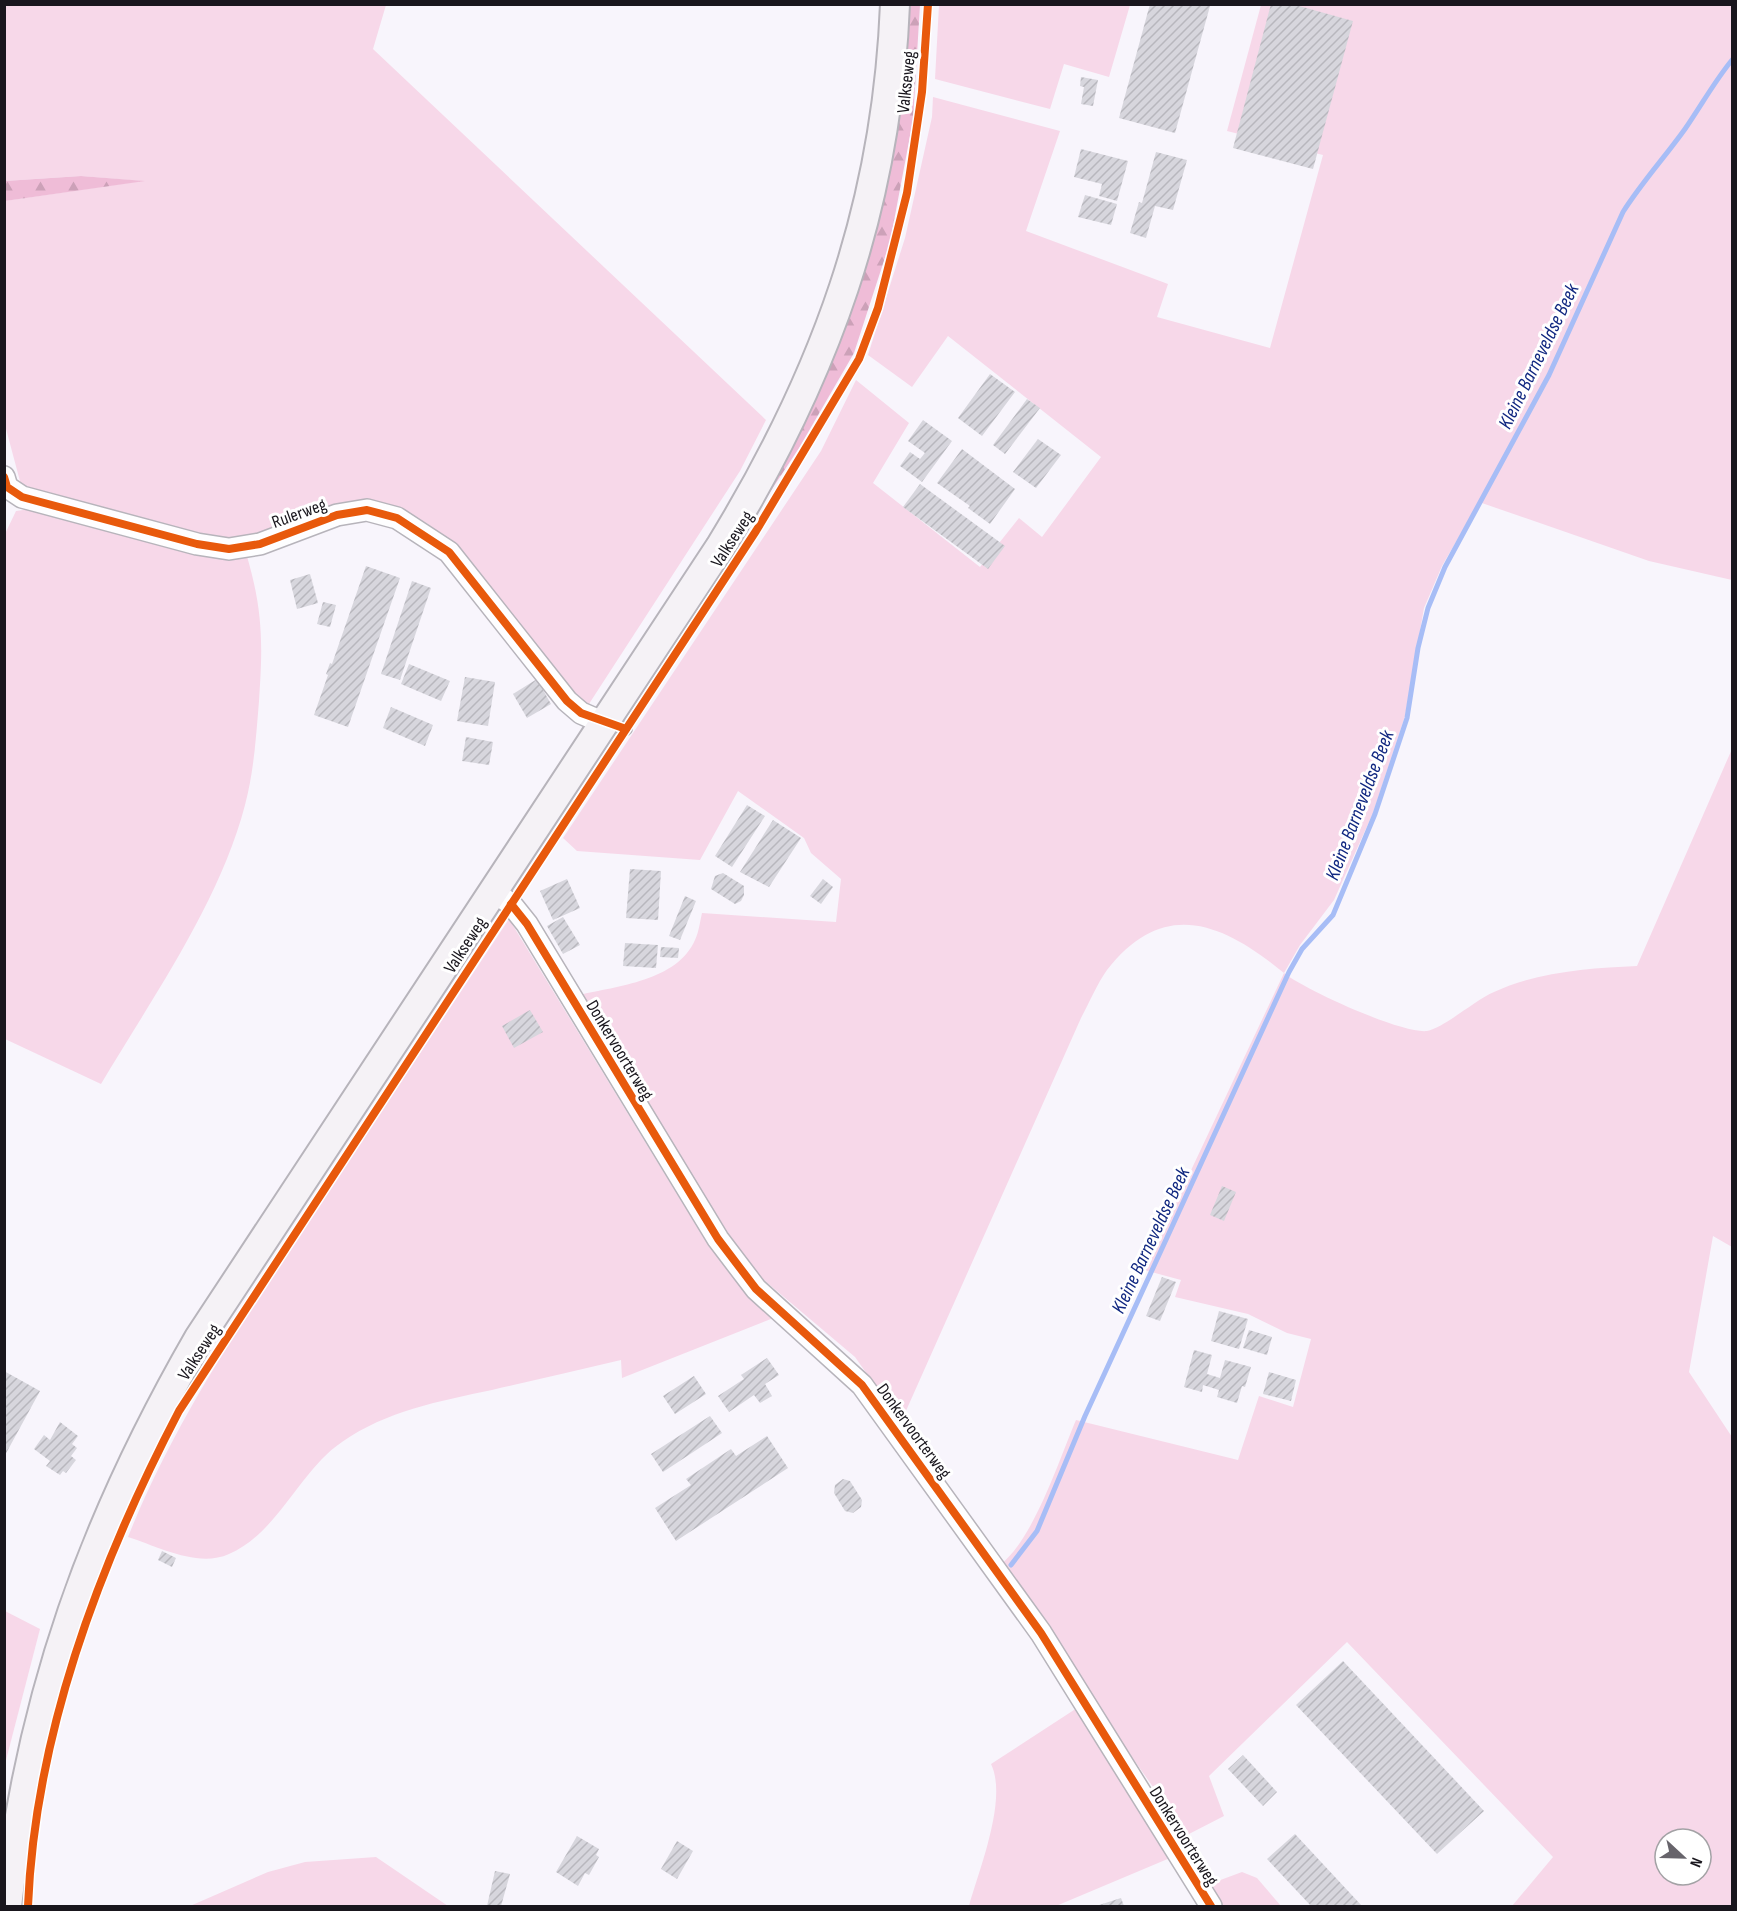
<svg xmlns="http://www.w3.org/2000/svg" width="1737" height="1911" font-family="'Sofia Sans Condensed',sans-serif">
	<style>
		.grass { fill: #f7d8e9; fill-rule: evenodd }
		.forest { fill: url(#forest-firs) }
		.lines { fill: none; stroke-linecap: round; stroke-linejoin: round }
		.stream { stroke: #a7bdf6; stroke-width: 5 }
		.building { fill: url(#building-hatch) }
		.service-casing { stroke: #b7b4bb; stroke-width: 14 }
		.minor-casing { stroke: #b7b4bb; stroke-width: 24 }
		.secondary-casing { stroke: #b7b4bb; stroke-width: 32 }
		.service { stroke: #fefeff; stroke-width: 10 }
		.minor { stroke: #fefeff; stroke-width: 21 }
		.secondary { stroke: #f5f2f6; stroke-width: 28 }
		.cycleway-casing { stroke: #fff; stroke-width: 11 }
		.cycleway { stroke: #e8590c; stroke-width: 8 }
		.labels { text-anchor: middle; stroke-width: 6; stroke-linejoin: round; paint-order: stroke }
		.street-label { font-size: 18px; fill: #19161d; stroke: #fff }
		.water-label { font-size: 20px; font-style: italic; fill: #112881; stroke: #fff }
	</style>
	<defs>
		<pattern id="forest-firs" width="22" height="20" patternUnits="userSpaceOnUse" patternTransform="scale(1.5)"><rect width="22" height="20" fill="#efbcd7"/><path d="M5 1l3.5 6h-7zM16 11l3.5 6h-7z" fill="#cca1b8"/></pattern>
		<pattern id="building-hatch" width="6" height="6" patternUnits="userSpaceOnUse" patternTransform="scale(1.5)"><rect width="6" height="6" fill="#d7d6dd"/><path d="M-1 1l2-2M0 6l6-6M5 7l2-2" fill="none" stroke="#b8b7bd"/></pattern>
	</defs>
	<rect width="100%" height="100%" fill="#f8f5fc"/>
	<g class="grass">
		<path d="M5,5H386L373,49L766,420L740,471L587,707L580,702L471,561L428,524L397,510L369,504L329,505L251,537L217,539L21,485L5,425L4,201L141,181L81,176L5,181Z"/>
		<path d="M939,5V4L1130,5L1109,77L1064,64L1050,109L935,79Z"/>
		<path d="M1261,5H1732V580L1649,561L1479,502L1442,566L1424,608L1405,716L1373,813L1334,900L1300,945L1284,973C1305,990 1402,1034 1427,1031C1444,1028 1475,1000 1494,992C1536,972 1590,968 1637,966L1732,749V1247L1713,1236L1689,1372L1732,1437V1906H1512L1553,1857L1347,1642L1209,1776L1224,1816L1187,1835L1086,1692L1001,1564C1034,1538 1059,1460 1076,1420L1238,1460L1259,1396L1293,1407L1311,1339L1287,1333L1248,1314L1175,1297L1181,1280L1144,1270L1284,973C1223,923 1164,897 1107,970C1097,984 1089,1003 1081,1018L901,1422L855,1357L765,1281L747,1263L579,995C617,986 677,981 695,940C699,932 700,921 702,913L836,922L841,879L811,853L804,838L738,791L700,860L577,851L563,838L821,451L856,380L909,423L873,483L980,567L1019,518L1042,537L1101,457L948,336L912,387L868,355L905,238L932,117L933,97L1060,131L1026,231L1168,284L1157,317L1270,348L1323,155L1227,131ZM1665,1839H1701V1875H1665Z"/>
		<path d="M37,508L246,553C263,610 263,643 259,701C256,737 254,771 245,805C219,904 152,998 101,1084L5,1039L4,536L16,511Z"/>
		<path d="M509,919L710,1248L746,1290L776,1317L622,1378L621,1360C578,1370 535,1380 492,1390C440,1401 386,1411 342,1442C300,1470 278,1533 229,1554C198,1568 159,1547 128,1537C173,1424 241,1323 308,1222C375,1121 442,1020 509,919Z"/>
		<path d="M5,1611L40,1629L5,1764Z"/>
		<path d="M1077,1708L1170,1858L1056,1906H969C979,1870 1008,1799 991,1764Z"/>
		<path d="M376,1857L448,1906H190L268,1872L305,1862Z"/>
		<path d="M1242,1872L1257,1878L1281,1906H1221L1207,1885Z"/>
	</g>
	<g class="forest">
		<path d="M904,5H920L913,120L890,242L854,353L799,448L728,556C773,478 822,399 851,313C883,214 890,107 904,5Z"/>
		<path d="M81,176L145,181L5,201V181Z"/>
	</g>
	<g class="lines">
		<path class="stream" d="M1011,1565L1037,1531L1085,1416L1289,972L1302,949L1333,915L1375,814L1407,718L1418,648L1428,608L1445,567L1549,375L1623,212C1642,182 1665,157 1685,129C1701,106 1714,82 1732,60"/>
	</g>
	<g class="building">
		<path d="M1150,4L1210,6L1175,133L1119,118Z"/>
		<path d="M1271,4H1292L1353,21L1313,169L1233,148Z"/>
		<path d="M1081,77L1098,80L1093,106L1081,104L1084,87L1080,86Z"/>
		<path d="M1081,149L1128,161L1117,201L1099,196L1102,184L1074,177Z"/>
		<path d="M1156,152L1187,160L1173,210L1155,206L1146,238L1130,233L1139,202L1142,203Z"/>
		<path d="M1085,195L1117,204L1111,225L1078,217Z"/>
		<path d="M990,374L1015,392L982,436L958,418Z"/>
		<path d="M1027,399L1040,408L1005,454L993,445Z"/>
		<path d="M923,420L952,441L922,482L900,466L910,452L920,459L925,453L908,441Z"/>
		<path d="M1038,439L1061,455L1036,488L1013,472Z"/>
		<path d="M962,449L1015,489L990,524L968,508L970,506L937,483Z"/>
		<path d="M920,484L1005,546L988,569L903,507Z"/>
		<path d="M366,566L400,578L348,727L314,715L328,675L326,674L330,663L332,664Z"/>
		<path d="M310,574L318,603L297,609L290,580Z"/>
		<path d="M412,581L431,588L400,680L381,674Z"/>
		<path d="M323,602L336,605L330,627L317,624Z"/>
		<path d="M409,664L450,681L441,701L401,684Z"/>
		<path d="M465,677L495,682L488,726L457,721Z"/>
		<path d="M537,679L551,704L527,718L513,694Z"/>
		<path d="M391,707L433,725L425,746L383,728Z"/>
		<path d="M466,737L493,742L489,765L462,761Z"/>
		<path d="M747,805L765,816L732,867L715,856Z"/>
		<path d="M773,820L801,838L769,887L740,872Z"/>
		<path d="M630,869L661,871L658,920L626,918Z"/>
		<path d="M723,873L744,886V895L741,901L735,904L711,889L715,876Z"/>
		<path d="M567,879L580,908L553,920L540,891Z"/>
		<path d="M823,879L833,887L821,904L810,896Z"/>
		<path d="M685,896L696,901L680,940L669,936Z"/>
		<path d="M563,917L580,945L563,954L547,926Z"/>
		<path d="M625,943L658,945L656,968L623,966Z"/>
		<path d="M661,947L679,948L678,958L660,957Z"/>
		<path d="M530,1010L543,1032L514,1048L502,1026Z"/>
		<path d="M1222,1186L1236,1192L1224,1221L1210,1215Z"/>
		<path d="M1162,1277L1176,1282L1160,1321L1146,1316Z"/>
		<path d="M1219,1311L1248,1319L1239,1349L1211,1341Z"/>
		<path d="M1249,1330L1272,1337L1267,1355L1243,1348Z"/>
		<path d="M1194,1350L1212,1355L1207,1374L1220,1378L1225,1360L1251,1367L1245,1387L1242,1386L1237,1403L1217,1397L1219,1390L1203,1385L1202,1392L1184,1387Z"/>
		<path d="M767,1358L779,1375L765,1384L772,1396L760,1403L754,1395L729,1412L718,1396L744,1379L741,1375Z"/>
		<path d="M4,1371L40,1391L4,1457Z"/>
		<path d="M1269,1372L1296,1380L1291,1401L1263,1394Z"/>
		<path d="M694,1376L706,1394L675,1414L663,1396Z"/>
		<path d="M710,1416L722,1433L663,1472L651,1454Z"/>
		<path d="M60,1422L78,1436L72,1444L77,1448L71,1456L76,1460L66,1473L63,1471L60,1475L46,1466L50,1461L34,1449L44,1435L50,1440Z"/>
		<path d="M767,1436L788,1468L676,1541L655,1508L691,1485L686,1479L731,1449L736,1456Z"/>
		<path d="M843,1479L850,1481L862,1500L861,1507L853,1513L845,1511L834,1493L835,1485Z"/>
		<path d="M162,1551L176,1558L172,1567L158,1560Z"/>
		<path d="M1343,1661L1484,1811L1437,1854L1296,1705Z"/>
		<path d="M1243,1755L1277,1792L1263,1806L1228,1769Z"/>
		<path d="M1295,1834L1362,1906H1311L1267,1859Z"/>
		<path d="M577,1836L599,1849L596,1855L599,1857L589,1875L585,1873L578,1886L556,1872Z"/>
		<path d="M677,1841L693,1851L677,1879L661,1869Z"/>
		<path d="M495,1871L510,1874L501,1906H487Z"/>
		<path d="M1121,1898L1124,1906H1096Z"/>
	</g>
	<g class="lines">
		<g class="service-casing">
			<path id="service" d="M606,723L626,729"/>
		</g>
		<g class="minor-casing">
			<g id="minor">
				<path d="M4,477L7,487L22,497L197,544L229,549L260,544L337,515L367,510L397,518L449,552L567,701L581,713L604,723"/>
				<path d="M493,891L511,904L527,924L718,1239L756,1289L862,1385L1041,1633L1211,1906"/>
			</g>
		</g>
		<g class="secondary-casing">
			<path id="secondary" d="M7,1906C31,1695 93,1522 199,1338L720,547C825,376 887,207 895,4"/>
		</g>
		<use href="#service" class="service"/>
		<use href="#minor" class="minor"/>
		<use href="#secondary" class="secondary"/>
		<g class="cycleway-casing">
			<g id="cycleway">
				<path d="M4,477L7,487L22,497L197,544L229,549L260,544L337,515L367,510L397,518L449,552L567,701L581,713L626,729"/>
				<path d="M511,904L527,924L718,1239L756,1289L862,1385L1041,1633L1211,1906"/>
				<path d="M28,1906C35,1735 100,1562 179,1411L756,531L859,359L878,308L907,193L922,92L928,4"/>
			</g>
		</g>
		<use href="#cycleway" class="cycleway"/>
	</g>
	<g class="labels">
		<g class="street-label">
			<text transform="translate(906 82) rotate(-84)" y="6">Valkseweg</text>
			<text transform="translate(299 513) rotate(-20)" y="6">Rulerweg</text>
			<text transform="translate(732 539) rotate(-57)" y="6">Valkseweg</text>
			<text transform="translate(465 945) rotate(-57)" y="6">Valkseweg</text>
			<text transform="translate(620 1050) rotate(59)" y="6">Donkervoorterweg</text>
			<text transform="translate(199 1352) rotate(-57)" y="6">Valkseweg</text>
			<text transform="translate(914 1431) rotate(54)" y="6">Donkervoorterweg</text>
			<text transform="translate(1184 1836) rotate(58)" y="6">Donkervoorterweg</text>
		</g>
		<g class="water-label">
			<text transform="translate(1538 356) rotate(-64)" y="7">Kleine Barneveldse Beek</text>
			<text transform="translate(1359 805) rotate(-69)" y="7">Kleine Barneveldse Beek</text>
			<text transform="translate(1150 1240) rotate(-65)" y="7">Kleine Barneveldse Beek</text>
		</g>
	</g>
	<rect width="1737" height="1911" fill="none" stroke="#19161d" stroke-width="12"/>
	<g transform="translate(1683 1857) rotate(112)"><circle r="28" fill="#ffffff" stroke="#a3a2a5" stroke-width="1.5"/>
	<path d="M0-4.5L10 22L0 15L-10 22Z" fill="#67646b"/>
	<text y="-9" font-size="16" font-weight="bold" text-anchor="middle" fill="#19161d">N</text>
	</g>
</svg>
